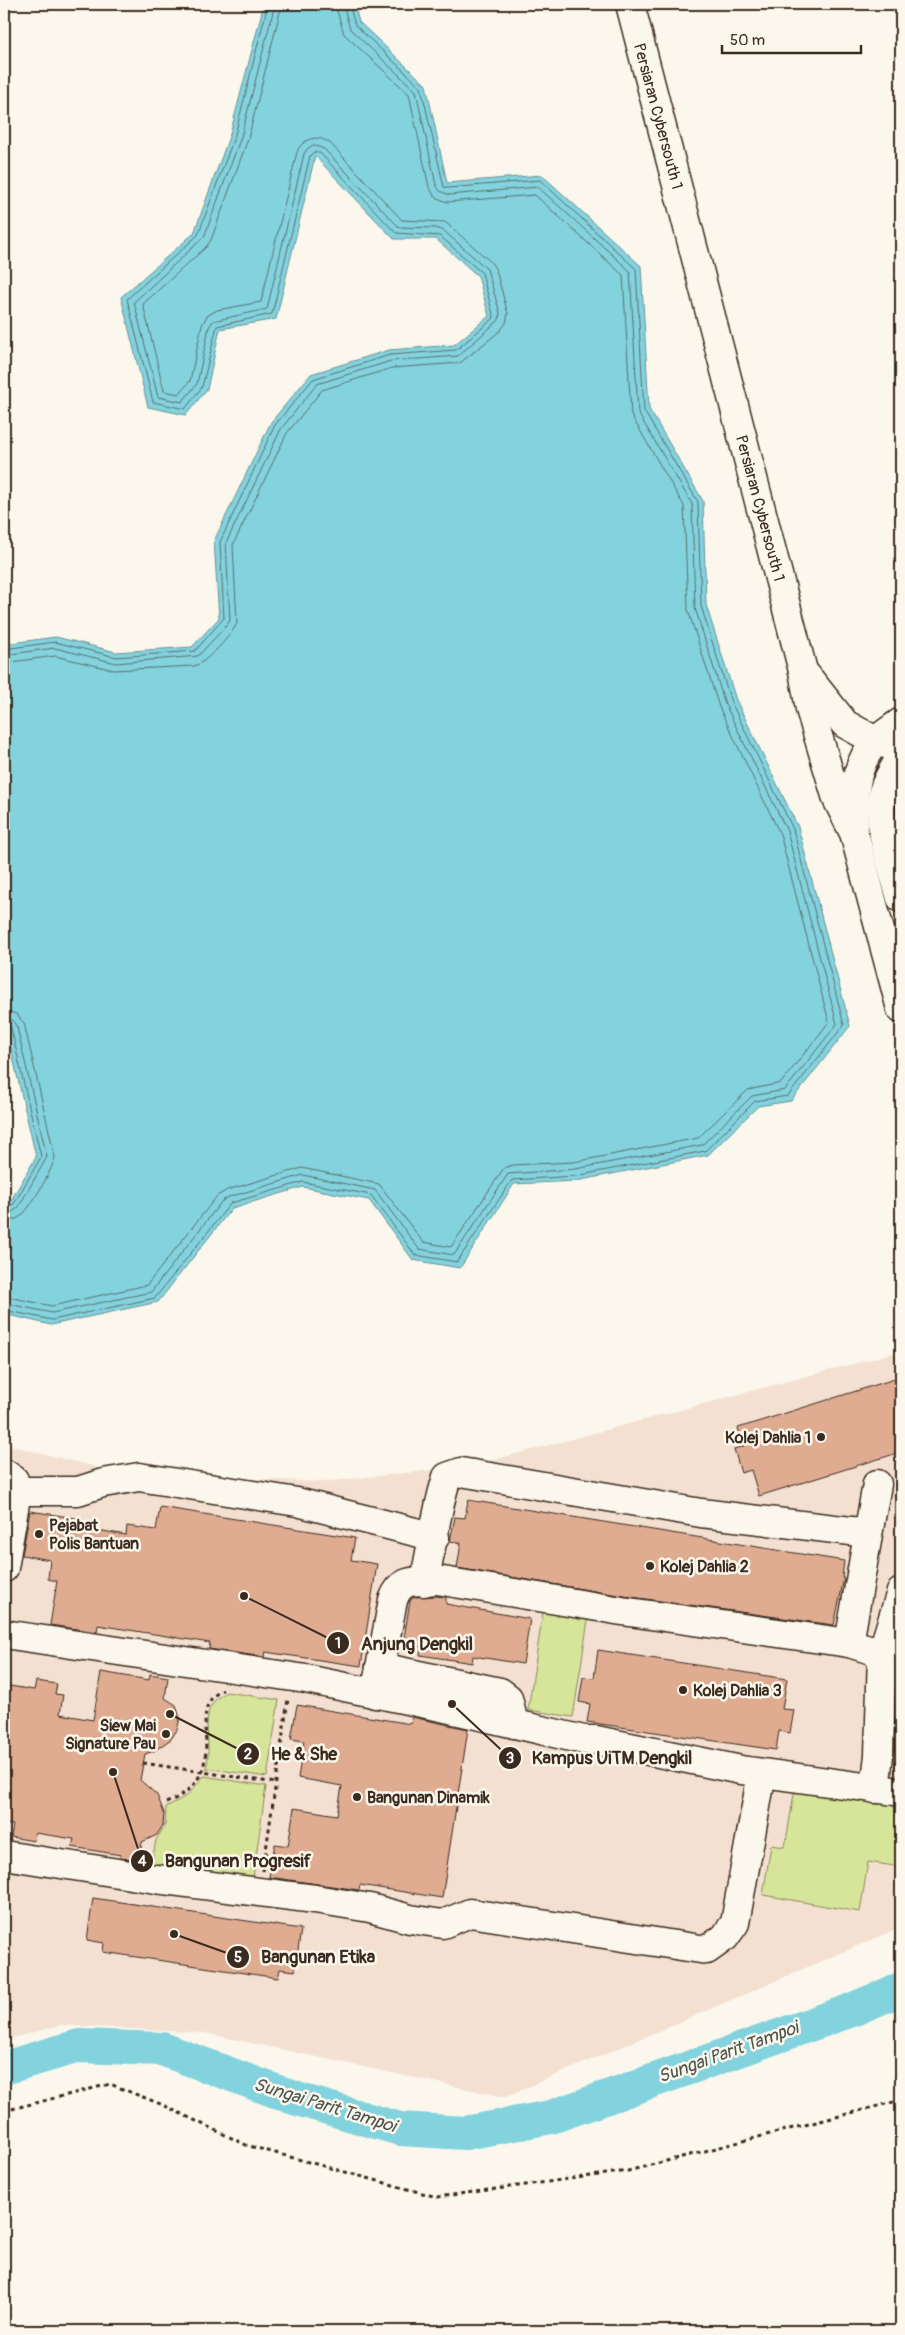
<svg xmlns="http://www.w3.org/2000/svg" width="905" height="2335" font-family="Pangolin,sans-serif">
	<style>
		.built { fill: #f3e0d1 }
		.green { fill: #d6e599; stroke: #88885c }
		.water { fill: #83d3df; stroke: #668f92 }
		.lines { fill: none; stroke-linecap: round; stroke-linejoin: round }
		.shore { stroke: #586e6b; stroke-width: 1 }
		.river { stroke: #83d3df; stroke-width: 34 }
		.building { fill: #dfac92; stroke: #3b2a1e }
		.minor-casing { stroke: #3b2a1e; stroke-width: 31 }
		.path { stroke: #3b2a1e; stroke-width: 3; stroke-dasharray: 4 4; stroke-linecap: butt }
		.minor { stroke: #fbf7ec; stroke-width: 28 }
		.poi-dot { fill: #3b2a1e; stroke: #fbf7ec; stroke-width: 2 }
		.labels { text-anchor: middle; stroke-width: 5; stroke-linejoin: round; paint-order: stroke }
		.street-label { font-size: 16px; fill: #3b2a1e; stroke: #fbf7ec }
		.poi-label { font-size: 16px; font-weight: bold; fill: #3b2a1e; stroke: #fbf7ec; text-anchor: start }
		.water-label { font-size: 18px; font-style: italic; fill: #4d544e; stroke: #fbf7ec }
		.leader { fill: none; stroke: #3b2a1e; stroke-width: 2 }
		.callout-dot { fill: #3b2a1e; stroke: #fbf7ec; stroke-width: 2 }
		.mark-label { font-size: 15px; text-anchor: middle; font-weight: bold; fill: #fff }
		.callout-label { font-size: 18px; text-anchor: middle; font-weight: bold; fill: #3b2a1e; stroke: #fbf7ec; stroke-width: 5; stroke-linejoin: round; paint-order: stroke }
	</style>
	<rect width="100%" height="100%" fill="#fbf7ec"/>
	<filter id="ink" filterUnits="userSpaceOnUse"><feTurbulence type="fractalNoise" baseFrequency=".02" numOctaves="2"/><feDisplacementMap in="SourceGraphic" scale="10" xChannelSelector="R" yChannelSelector="G"/><feConvolveMatrix kernelMatrix="1 2 1 2 8 2 1 2 1" color-interpolation-filters="sRGB"/></filter>
	<g filter="url(#ink)">
		<path class="built" d="M901,1351V1927L505,2097L205,2033L61,2025L4,2040V1444L120,1473L322,1482L471,1466Z"/>
		<g class="green">
			<path d="M543,1612L588,1620L573,1717L528,1710Z"/>
			<path d="M227,1692L279,1700L267,1777L206,1768C214,1740 194,1707 227,1692Z"/>
			<path d="M204,1776L266,1786L252,1885L150,1872L156,1840L165,1825L166,1807L188,1795Z"/>
			<path d="M796,1782L901,1799V1867L868,1862L860,1912L763,1895L771,1845L785,1847Z"/>
		</g>
		<path class="water" d="M264,4H354L359,22L426,85L447,183L542,175L641,266L649,409L703,501L706,605L736,700L798,827L850,1026L791,1101L758,1106L708,1155L576,1181L514,1184L460,1268L413,1260L369,1200L303,1187L232,1208L158,1302L51,1325L4,1314V1201L10,1202L36,1157L4,1019V644L56,637L116,652L192,647L219,618L214,541L271,422L311,374L389,350L454,345L489,316L478,276L436,239H394L315,156L276,319L220,329L207,389L186,415L148,407L121,297L194,233L230,134Z"/>
		<g class="lines">
			<g class="shore">
				<path d="M4,649L55,642L116,657L195,651L224,618L220,542L275,425L313,379L390,355L456,350L494,318L482,273L440,236L396,233L320,153L314,152L310,156L272,314L217,326L202,387L185,409L153,402L127,299L198,235L235,135L268,4"/>
				<path d="M4,655L55,648L116,663L198,656L227,625L230,620L226,543L281,429L317,384L391,361L458,356L499,320L500,313L487,269L444,231L436,228L399,227L324,149L313,145L307,149L304,154L267,309L213,321L209,327L197,384L182,402L158,397L134,302L204,237L241,137L275,4"/>
				<path d="M4,663L55,656L114,670L194,666C206,663 232,635 237,623L233,545L287,433L322,390L392,368L460,363L500,331L506,323L508,314L496,270L491,262L445,222L402,220L330,143C317,134 303,138 297,152L261,302L217,310L207,316L202,325L190,381L179,394L164,391L143,304L206,247L211,240L248,139L282,4"/>
				<path d="M4,1010L16,1014L24,1023L55,1157C53,1169 31,1207 22,1215C17,1220 11,1221 4,1220"/>
				<path d="M4,1018L12,1020L17,1027L47,1157L18,1208L12,1212L4,1213"/>
				<path d="M4,1024L8,1025L11,1028L41,1157L14,1204L4,1206"/>
				<path d="M4,1296L52,1306L147,1285L217,1196L227,1190L302,1168L379,1184L423,1242L451,1247L504,1168L513,1165L574,1162L698,1138L748,1090L781,1083L829,1022L780,834L719,707L688,610L684,506L631,415L623,275L535,195L447,202L435,197L429,187L409,94L344,34L335,4"/>
				<path d="M4,1303L52,1313L151,1292L222,1201L229,1197L303,1175L375,1190L419,1249L454,1255L508,1174L575,1169L702,1145L752,1096L785,1090L837,1024L787,831L725,704L695,608L692,504L638,413L630,271L538,187L449,195L440,191L436,185L416,91L350,29L343,4"/>
				<path d="M4,1310L52,1320L155,1298L231,1203L303,1182L371,1195L415,1255L457,1262L512,1180L576,1176L705,1151L755,1101L788,1096L844,1025L793,829L731,702L701,606L698,502L644,411L636,269L540,180L448,188L444,187L421,87L355,25L349,4"/>
			</g>
			<path class="river" d="M4,2068L79,2046L162,2049L297,2099L400,2129L465,2133L551,2117L849,2011L901,1989"/>
		</g>
		<g class="building">
			<path d="M901,1377V1452L759,1496L751,1470L741,1473L734,1449L744,1446L738,1428Z"/>
			<path d="M468,1500L844,1561L842,1578H844L834,1625L624,1596L457,1568L461,1543L450,1541L455,1517L465,1518Z"/>
			<path d="M160,1507L355,1538L351,1560L377,1564L361,1666L265,1652L264,1657L209,1649L210,1643L98,1625L97,1632L50,1625L57,1581L48,1579L50,1560L22,1555L30,1511L82,1519L80,1527L126,1535L127,1526L156,1530Z"/>
			<path d="M436,1596L446,1597V1604L530,1619L523,1664L473,1656L472,1663L420,1655L421,1647L403,1644L410,1601L414,1597Z"/>
			<path d="M598,1650L787,1679L782,1709L794,1710L790,1733L779,1731L776,1750L587,1722L590,1704L579,1702L583,1677L594,1678Z"/>
			<path d="M101,1672L149,1680L150,1674L168,1677L165,1698L176,1705L180,1718L177,1730L171,1739L154,1751L145,1754L140,1780L157,1795L164,1813L163,1825L157,1835L142,1842L139,1860L120,1858L121,1855L72,1847L74,1839L35,1833L34,1841L11,1837L13,1825L4,1824V1685L34,1690L36,1681L57,1684L55,1694L63,1695L60,1714L93,1720Z"/>
			<path d="M297,1705L411,1724L412,1717L468,1729L442,1898L360,1885L359,1890L269,1877L275,1844L288,1846L294,1808L337,1815L342,1786L298,1778L304,1741L291,1739Z"/>
			<path d="M93,1898L301,1929L295,1971L280,1969L278,1978L103,1952L104,1943L87,1940Z"/>
		</g>
		<g class="lines">
			<g class="minor-casing">
				<g id="minor">
					<path d="M630,4L803,671L810,709L837,799L854,833L901,1009"/>
					<path d="M806,675L845,724L876,741L901,749"/>
					<path d="M901,757C894,768 887,779 883,792C875,822 893,868 901,898"/>
					<path d="M854,826C853,796 854,765 876,741C883,734 893,728 901,722"/>
					<path d="M17,1491H78L103,1483L139,1477L297,1502L435,1537"/>
					<path d="M4,1568L17,1491L14,1480L4,1473"/>
					<path d="M424,1582C432,1547 436,1511 447,1477L461,1472L701,1513L868,1533"/>
					<path d="M4,1634L306,1679L446,1708L584,1740H596L741,1770L901,1792"/>
					<path d="M849,1643L877,1484"/>
					<path d="M380,1667L500,1692L508,1698L514,1724"/>
					<path d="M375,1694L393,1600C402,1576 415,1583 437,1580L622,1611L849,1643L882,1653"/>
					<path d="M875,1789L879,1755L882,1653L901,1592"/>
					<path d="M4,1855L156,1879L315,1899L370,1908L410,1919L443,1924L470,1913L707,1950L725,1937L735,1923L762,1773"/>
				</g>
			</g>
			<g class="path">
				<path d="M143,1763L276,1783"/>
				<path d="M166,1803C240,1772 179,1710 223,1690"/>
				<path d="M263,1871L288,1699"/>
				<path d="M4,2111L110,2084L163,2105L246,2145L437,2197L628,2171L901,2100"/>
			</g>
			<use href="#minor" class="minor"/>
		</g>
	</g>
	<g class="poi-dot">
		<circle cx="821" cy="1437" r="5"/>
		<circle cx="39" cy="1534" r="5"/>
		<circle cx="650" cy="1566" r="5"/>
		<circle cx="683" cy="1690" r="5"/>
		<circle cx="166" cy="1734" r="5"/>
		<circle cx="357" cy="1797" r="5"/>
	</g>
	<g class="labels">
		<g class="street-label">
			<text transform="translate(659 116) rotate(75)" y="6">Persiaran Cybersouth 1</text>
			<text transform="translate(761 508) rotate(75)" y="6">Persiaran Cybersouth 1</text>
		</g>
		<g class="poi-label">
			<text x="811" y="1443" text-anchor="end">Kolej Dahlia 1</text>
			<text x="49" y="1531">Pejabat<tspan x="49" dy="18">Polis Bantuan</tspan></text>
			<text x="660" y="1572">Kolej Dahlia 2</text>
			<text x="693" y="1696">Kolej Dahlia 3</text>
			<text x="156" y="1731" text-anchor="end">Siew Mai<tspan x="156" dy="18">Signature Pau</tspan></text>
			<text x="367" y="1803">Bangunan Dinamik</text>
		</g>
		<g class="water-label">
			<text transform="translate(728 2052) rotate(-20)" y="6">Sungai Parit Tampoi</text>
			<text transform="translate(325 2105) rotate(17)" y="6">Sungai Parit Tampoi</text>
		</g>
	</g>
	<path class="leader" d="M244 1596L338 1643M170 1714L248 1754M452 1704L510 1758M113 1772L142 1861M174 1934L238 1957"/>
	<g class="callout-dot">
		<circle cx="244" cy="1596" r="5"/>
		<circle cx="170" cy="1714" r="5"/>
		<circle cx="452" cy="1704" r="5"/>
		<circle cx="113" cy="1772" r="5"/>
		<circle cx="174" cy="1934" r="5"/>
		<circle cx="338" cy="1643" r="12"/>
		<circle cx="248" cy="1754" r="12"/>
		<circle cx="510" cy="1758" r="12"/>
		<circle cx="142" cy="1861" r="12"/>
		<circle cx="238" cy="1957" r="12"/>
	</g>
	<g class="mark-label">
		<text x="338" y="1648">1</text>
		<text x="248" y="1759">2</text>
		<text x="510" y="1763">3</text>
		<text x="142" y="1866">4</text>
		<text x="238" y="1962">5</text>
	</g>
	<g class="callout-label">
		<text x="417" y="1650">Anjung Dengkil</text>
		<text x="304" y="1760">He &amp; She</text>
		<text x="612" y="1764">Kampus UiTM Dengkil</text>
		<text x="238" y="1867">Bangunan Progresif</text>
		<text x="318" y="1963">Bangunan Etika</text>
	</g>
	<rect width="905" height="2335" fill="none" stroke="#fbf7ec" stroke-width="20"/>
	<rect x="10" y="10" width="885" height="2315" fill="none" stroke="#3b2a1e" stroke-width="2" filter="url(#ink)"/>
	<path d="M722 45v8h139v-8" fill="none" stroke="#3b2a1e" stroke-width="2.5"/>
	<text x="730" y="45" font-size="15" fill="#3b2a1e" stroke="#fbf7ec" stroke-width="4" paint-order="stroke">50 m</text>
</svg>
